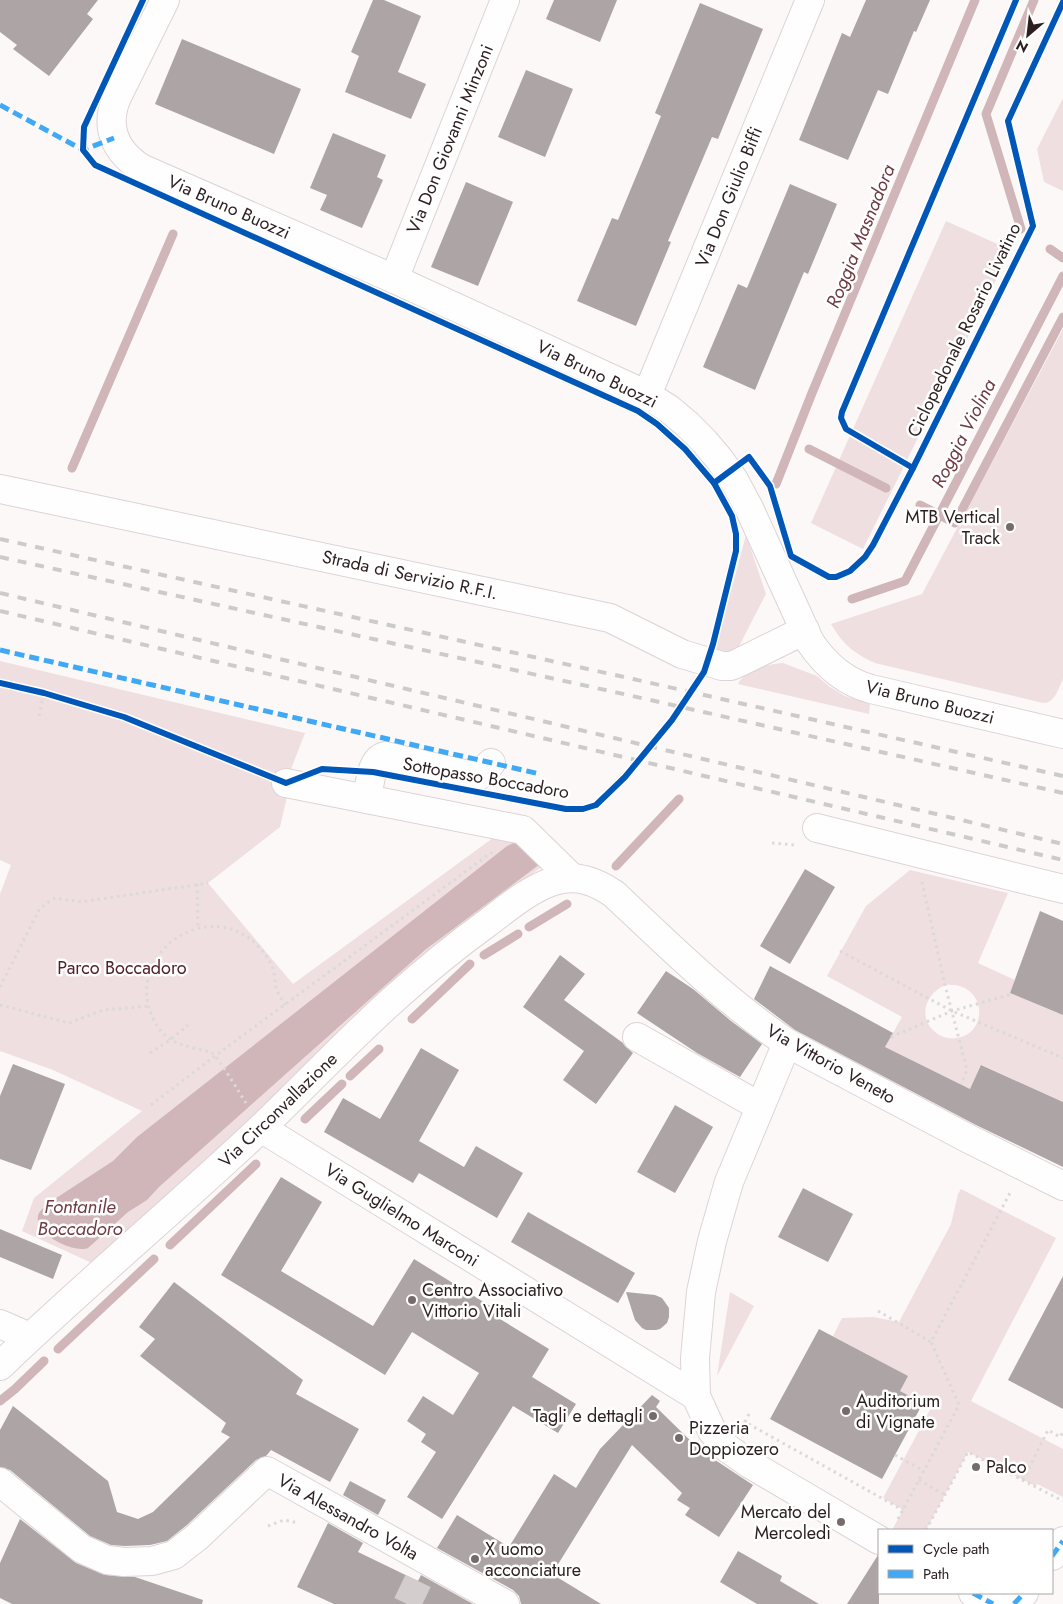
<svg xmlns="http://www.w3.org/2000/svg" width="1063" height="1604" font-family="Jost,sans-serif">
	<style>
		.green { fill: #efdfe0; fill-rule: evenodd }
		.water { fill: #d0b6b8 }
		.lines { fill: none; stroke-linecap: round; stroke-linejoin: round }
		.stream { stroke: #d0b6b8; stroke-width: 9 }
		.building { fill: #ada4a5 }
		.minor-tunnel { stroke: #d3cdcd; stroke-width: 28; stroke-dasharray: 28 14; stroke-linecap: butt }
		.minor-casing { stroke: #ddd3d5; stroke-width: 30 }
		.path { stroke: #dbd9d9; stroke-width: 3; stroke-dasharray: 2.5 4; stroke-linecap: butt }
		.minor { stroke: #fffefe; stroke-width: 28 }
		.rail { stroke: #cccbcb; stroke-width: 4; stroke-dasharray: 9 9; stroke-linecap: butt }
		.quiet { stroke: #3fa9f5; stroke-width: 5; stroke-dasharray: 10 5; stroke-linecap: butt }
		.cycleway-casing { stroke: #fff; stroke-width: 9 }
		.cycleway { stroke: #0057b8; stroke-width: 6 }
		.poi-dot { fill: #756b6c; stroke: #fff; stroke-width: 2 }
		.labels { text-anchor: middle; stroke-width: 5; stroke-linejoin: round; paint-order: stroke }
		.street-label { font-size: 18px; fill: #2d1f21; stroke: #fff }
		.poi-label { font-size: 18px; fill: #2d1f21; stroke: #fff; text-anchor: start }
		.park-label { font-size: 18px; fill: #512129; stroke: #fff }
		.water-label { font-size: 19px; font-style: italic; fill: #6e3b42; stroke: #fff }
	</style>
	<rect width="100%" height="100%" fill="#fcf8f8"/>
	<g class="green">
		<path d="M1063,98V191L1044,182L1037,149Z"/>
		<path d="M946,221L1011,250L863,549L811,523Z"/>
		<path d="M1063,329V679C1058,689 1055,703 1043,703L875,663C853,653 843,644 831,624L922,594Z"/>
		<path d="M746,535L766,594L735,654H714Z"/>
		<path d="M0,661L305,733L286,782L288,792L280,827L208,883L293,984L497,835L525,848L544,865L428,952L94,1264L22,1231L34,1198L142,1111L53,1070L0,1051V894L11,865L0,860Z"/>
		<path d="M783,663L817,676L830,687L845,696L870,704L869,714L738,684C745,669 768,664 783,663Z"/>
		<path d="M910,870L1008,893L978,963L1015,980L1010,993L1063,1015V1102L982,1065L970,1089L885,1047L902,1017L827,976L866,906ZM945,985C987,981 990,1034 956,1038C948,1039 940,1037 934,1031C917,1016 927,993 945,985Z"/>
		<path d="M961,1189L1056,1238L971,1401L1063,1449V1497L1037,1484L1035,1486L968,1452L926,1530H892L903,1510L883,1498L931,1408L900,1391L907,1376L833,1336L842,1318L873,1317L899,1322L951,1224L958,1194Z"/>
		<path d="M730,1292L754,1306L717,1376Z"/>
	</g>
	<path class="water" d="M518,841L544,861L425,950L159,1187L147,1200L128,1212L88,1248C74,1254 34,1234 38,1216C39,1211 44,1208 47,1204L113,1161L137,1137L507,846Z"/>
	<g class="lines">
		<g class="stream">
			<path d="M1021,229L986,114L1034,0"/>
			<path d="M1050,249L1063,258"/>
			<path d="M809,449L886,488"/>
			<path d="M72,468L173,234"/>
			<path d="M776,484L812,393L975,0"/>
			<path d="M920,505L955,523L1063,317"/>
			<path d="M852,599L905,581L1063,276"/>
			<path d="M616,866L679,799"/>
			<path d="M529,927L567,904"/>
			<path d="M484,955L518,934"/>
			<path d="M412,1019L470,964"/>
			<path d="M350,1076L379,1049"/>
			<path d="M305,1119L342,1084"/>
			<path d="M170,1245L256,1164"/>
			<path d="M58,1349L154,1259"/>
			<path d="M0,1401L15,1389L44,1361"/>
		</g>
	</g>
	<g class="building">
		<path d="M0,0H98L87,14L93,19L49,76L13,49L17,45L0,32Z"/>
		<path d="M373,0H384L421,16L398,72L426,84L411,119L345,92L359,56L351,52Z"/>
		<path d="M554,0H617L600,42L546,19Z"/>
		<path d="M866,0H930L916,32L914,31L888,94L878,90L848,160L799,140L842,33L850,37Z"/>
		<path d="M700,3L763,29L718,139L712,137L668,241L671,242L636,326L577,301L612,218L618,220L661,116L655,113Z"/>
		<path d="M182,39L301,89L274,154L155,104Z"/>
		<path d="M526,70L573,89L545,157L498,137Z"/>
		<path d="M333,133L386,155L377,177L383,180L362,228L320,210L327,195L310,188Z"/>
		<path d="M466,182L513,202L478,286L431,267Z"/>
		<path d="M790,184L837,204L808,274L804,272L755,390L703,367L738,284L747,288Z"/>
		<path d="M805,869L835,887L790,964L760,946Z"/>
		<path d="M1040,911L1063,921V1015L1010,993Z"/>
		<path d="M560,955L585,974L564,1000L623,1043L624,1045L633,1053L596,1104L563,1080L584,1051L523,1007Z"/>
		<path d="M770,966L893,1033L885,1047L970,1089L981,1065L1063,1102V1167L976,1125L795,1030L754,999Z"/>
		<path d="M666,971L693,989L731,1021L762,1044L740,1077L697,1053L637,1013Z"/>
		<path d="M421,1048L459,1070L419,1141L464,1167L476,1146L523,1173L497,1218L419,1173L413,1183L324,1132L343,1098L380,1119Z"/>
		<path d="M13,1064L65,1084L31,1170L0,1159V1096Z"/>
		<path d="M675,1105L713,1127L675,1193L637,1172Z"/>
		<path d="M281,1177L322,1202L281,1271L373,1326L414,1259L503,1314L500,1319L549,1349L532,1377L576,1404L558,1433L513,1406L442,1519L407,1497L436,1452L421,1442L426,1434L407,1421L423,1396L453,1415L479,1373L412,1332L385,1375L221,1275Z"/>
		<path d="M803,1188L853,1214L828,1262L778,1237Z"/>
		<path d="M528,1212L635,1273L618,1303L511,1242Z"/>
		<path d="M0,1229L62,1255L53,1279L0,1257Z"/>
		<path d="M1063,1276V1409L1008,1380Z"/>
		<path d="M174,1282L303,1380L296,1394L359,1429L330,1482L271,1450L266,1456L256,1460L187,1525L167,1541L150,1545L125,1546L111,1545L90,1536L10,1470L0,1467V1430L13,1406L108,1481L117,1512L138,1519L153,1512L230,1437L221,1432L226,1423L140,1356L155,1339L139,1327Z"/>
		<path d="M626,1292L655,1295L662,1298L669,1308V1317L667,1323L660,1329L656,1330H646L642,1328L635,1320Z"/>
		<path d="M819,1329L908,1376L900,1391L923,1403L882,1479L770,1419Z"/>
		<path d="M652,1395L660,1401L656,1407L700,1450L753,1485L719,1537L685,1515L690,1508L677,1500L682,1493L632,1445L552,1574L601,1604H521L519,1596L513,1590L437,1548L457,1515L509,1547L554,1474L576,1488L600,1449Z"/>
		<path d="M350,1481L386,1500L378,1515L343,1495Z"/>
		<path d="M20,1519L76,1563L105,1575L135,1577L203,1600L202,1604H12L0,1598V1563Z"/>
		<path d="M328,1523L363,1543L358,1552L418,1581L421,1575L473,1604H334L297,1587Z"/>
		<path d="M738,1551L782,1576L780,1581L819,1604H757L720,1582Z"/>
		<path d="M878,1555L879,1556V1604H847Z"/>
	</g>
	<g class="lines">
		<path class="minor-tunnel" d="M407,1604L418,1581"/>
		<g class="minor-casing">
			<g id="minor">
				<path d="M165,0L117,97C104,127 115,151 141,168L394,279L647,395L669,409L687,424L704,441L720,460L734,480L749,508L810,642C826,666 845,682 871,689L1063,734"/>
				<path d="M394,279L505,0"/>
				<path d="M647,395L810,0"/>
				<path d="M0,489L610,618L682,654L722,666H731L738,663L805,630"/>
				<path d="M286,783L523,830L572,878"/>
				<path d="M367,799C370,786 370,760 385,756L477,777L491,763"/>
				<path d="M817,828L1063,889"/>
				<path d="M637,1037L759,1106"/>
				<path d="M261,1128L696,1396L712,1431L727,1448L750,1464L879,1540"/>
				<path d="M0,1324L30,1337"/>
				<path d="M0,1366C84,1285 174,1210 259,1130C305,1086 348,1040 395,998C424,972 454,947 486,924C506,909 529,889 554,881C576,874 595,881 614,894C669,946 724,1000 787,1043L969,1139L1063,1186"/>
				<path d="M696,1396L695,1358L701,1292L712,1241L729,1182L787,1043"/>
				<path d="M0,1482L82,1549L107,1560L124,1562L152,1561L174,1555L197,1537L267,1471L505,1604"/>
				<path d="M1052,1556L1063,1541"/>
				<path d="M973,1593L993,1604"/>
				<path d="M1014,1604L1024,1593"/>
			</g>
		</g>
		<g class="path">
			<path d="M39,716L44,693"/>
			<path d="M772,843L795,845"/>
			<path d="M922,882L945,985L967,1070L961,1084"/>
			<path d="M197,884L198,928"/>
			<path d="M840,951L952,1011L1063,1058"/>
			<path d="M0,987L39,910L44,905L55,898L81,902L208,883"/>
			<path d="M0,1005L69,1023L103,1010L149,1006"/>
			<path d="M891,1037L952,1011L1012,994"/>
			<path d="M150,1053L170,1040L188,1025"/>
			<path d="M246,1103C240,1094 219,1058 212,1053C208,1051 202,1050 197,1049C176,1043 163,1040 153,1018C123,955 206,896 256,944C264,952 272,962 274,973C275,978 275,983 276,988C278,994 282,999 285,1005"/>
			<path d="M151,1105L215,1056L492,852"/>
			<path d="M878,1311L931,1342"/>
			<path d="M749,1414L745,1422L903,1510"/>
			<path d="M895,1455L924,1471"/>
			<path d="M919,1480L945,1495"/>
			<path d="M1023,1480L1048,1430L1060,1437L1063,1432"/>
			<path d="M898,1519L959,1405L931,1342L1011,1191"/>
			<path d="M268,1526L284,1520L299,1523"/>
			<path d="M926,1530L968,1452L1063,1501"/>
		</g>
		<use href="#minor" class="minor"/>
		<g class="rail">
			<path d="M0,539L633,679L1063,776"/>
			<path d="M0,557L628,695L1063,793"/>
			<path d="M0,593L1063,844"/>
			<path d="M0,611L1063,860"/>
		</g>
		<g class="quiet">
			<path d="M0,105L83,150L114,138"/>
			<path d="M0,650L540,774"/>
			<path d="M1052,1556L1063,1541"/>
			<path d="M973,1593L993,1604"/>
			<path d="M1014,1604L1024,1593"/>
		</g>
		<g class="cycleway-casing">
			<g id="cycleway">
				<path d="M913,468L846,429L841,418L842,412L1016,0"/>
				<path d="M714,483L749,457L770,486L791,556L829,577H836L850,571L865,557L873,545L913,468L1033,226L1008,121L1063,2"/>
				<path d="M0,683L44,693L124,717L286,783L322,769L373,772L566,809H583L596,805L625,777L672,720L704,672L713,644L736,551V534L732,516L714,483L685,449L657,424L638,411L95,165L83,150L84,127L143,0"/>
			</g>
		</g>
		<use href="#cycleway" class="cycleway"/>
	</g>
	<g class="poi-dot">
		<circle cx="1010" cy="527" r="5"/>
		<circle cx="412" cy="1300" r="5"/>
		<circle cx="846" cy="1411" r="5"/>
		<circle cx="653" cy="1416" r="5"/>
		<circle cx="679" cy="1438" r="5"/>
		<circle cx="976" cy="1467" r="5"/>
		<circle cx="841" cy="1522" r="5"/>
		<circle cx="475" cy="1559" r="5"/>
	</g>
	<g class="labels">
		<g class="street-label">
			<text transform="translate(450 139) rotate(-68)" y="6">Via Don Giovanni Minzoni</text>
			<text transform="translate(729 197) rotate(-68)" y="6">Via Don Giulio Biffi</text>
			<text transform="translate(229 207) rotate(24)" y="6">Via Bruno Buozzi</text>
			<text transform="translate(964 330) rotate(-64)" y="6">Ciclopedonale Rosario Livatino</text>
			<text transform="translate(597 374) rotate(26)" y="6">Via Bruno Buozzi</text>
			<text transform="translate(410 575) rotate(12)" y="6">Strada di Servizio R.F.I.</text>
			<text transform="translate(930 702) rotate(14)" y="6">Via Bruno Buozzi</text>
			<text transform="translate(486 778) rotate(10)" y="6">Sottopasso Boccadoro</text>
			<text transform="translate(831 1064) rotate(29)" y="6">Via Vittorio Veneto</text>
			<text transform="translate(278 1110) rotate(-44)" y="6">Via Circonvallazione</text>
			<text transform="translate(402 1215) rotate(32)" y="6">Via Guglielmo Marconi</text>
			<text transform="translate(348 1517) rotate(29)" y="6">Via Alessandro Volta</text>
		</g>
		<g class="poi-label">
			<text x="1000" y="523" text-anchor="end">MTB Vertical<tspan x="1000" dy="21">Track</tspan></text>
			<text x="422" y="1296">Centro Associativo<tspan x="422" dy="21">Vittorio Vitali</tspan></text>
			<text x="856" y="1407">Auditorium<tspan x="856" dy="21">di Vignate</tspan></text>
			<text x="643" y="1422" text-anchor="end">Tagli e dettagli</text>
			<text x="689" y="1434">Pizzeria<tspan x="689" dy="21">Doppiozero</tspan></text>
			<text x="986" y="1473">Palco</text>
			<text x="831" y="1518" text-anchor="end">Mercato del<tspan x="831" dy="21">Mercoledì</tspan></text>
			<text x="485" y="1555">X uomo<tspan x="485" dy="21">acconciature</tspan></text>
		</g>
		<g class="park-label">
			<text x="122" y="974">Parco Boccadoro</text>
		</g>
		<g class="water-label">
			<text transform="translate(860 236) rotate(-68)" y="7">Roggia Masnadora</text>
			<text transform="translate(963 433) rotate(-63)" y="7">Roggia Violina</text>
			<text x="80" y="1213">Fontanile<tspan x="80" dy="22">Boccadoro</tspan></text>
		</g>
	</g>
	<rect x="878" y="1529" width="175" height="65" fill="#ffffff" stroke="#aba5a6"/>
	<rect x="888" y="1545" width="25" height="8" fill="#0057b8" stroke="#aba5a6"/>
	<text x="923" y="1554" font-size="15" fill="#2d1f21">Cycle path</text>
	<rect x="888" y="1570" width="25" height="8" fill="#3fa9f5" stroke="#aba5a6"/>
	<text x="923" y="1579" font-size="15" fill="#2d1f21">Path</text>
	<g transform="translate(1028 35) rotate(208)" stroke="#ffffff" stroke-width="4" paint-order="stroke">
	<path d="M0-4L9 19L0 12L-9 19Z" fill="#2d1f21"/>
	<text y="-8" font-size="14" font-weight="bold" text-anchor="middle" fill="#2d1f21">N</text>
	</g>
</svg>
